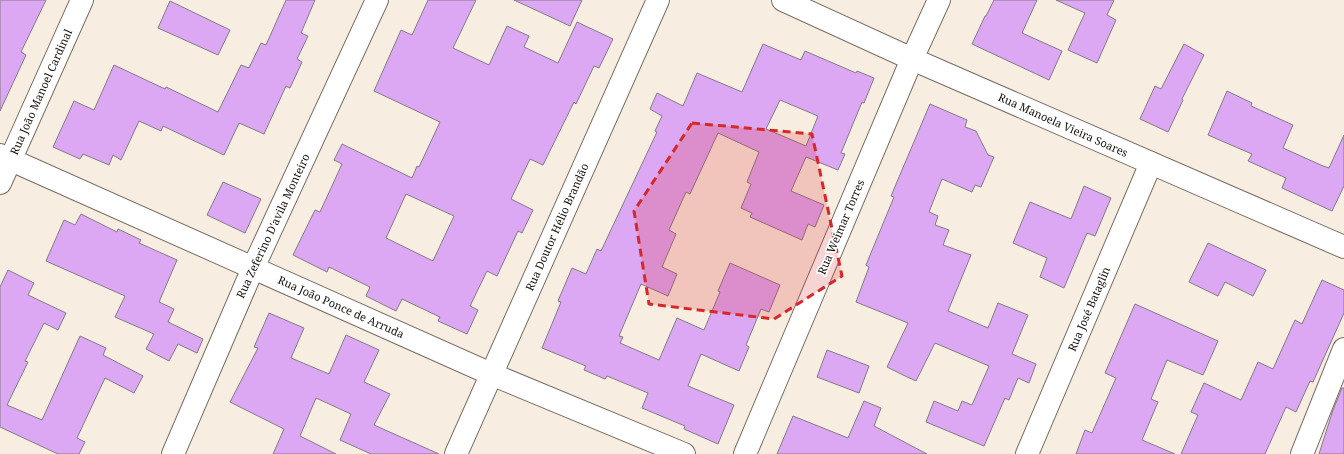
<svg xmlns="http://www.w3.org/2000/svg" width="1344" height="454" font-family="'Noto Serif',serif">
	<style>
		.building { fill: #dca8f4; stroke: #837b87; fill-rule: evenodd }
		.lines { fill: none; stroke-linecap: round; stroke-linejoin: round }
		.minor-casing { stroke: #796f65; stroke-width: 24 }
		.minor { stroke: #fff; stroke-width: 22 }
		.marked { fill: #d62828; fill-opacity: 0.2; stroke: #d62828; stroke-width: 3; stroke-dasharray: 8 5; stroke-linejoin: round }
		.labels { text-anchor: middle; stroke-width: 3.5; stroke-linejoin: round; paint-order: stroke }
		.street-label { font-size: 11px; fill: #15110d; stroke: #fff }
	</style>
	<rect width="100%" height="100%" fill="#f8ede1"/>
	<g class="building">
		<path d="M0,0H46L21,52L26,55L0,111Z"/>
		<path d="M286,0H315L301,33L308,36L297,59L302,62L290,88L286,86L264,134L239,123L224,155L163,126L161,131L139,121L121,160L113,155L109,165L83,154L80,159L53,147L74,101L94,110L114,65L165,89L166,87L218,112L241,65L249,68L261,43L266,45Z"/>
		<path d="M428,0H476L453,48L489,65L507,26L529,36L524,47L558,63L577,22L613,39L599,68L594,66L576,104L574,102L543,165L530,159L511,199L533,210L522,233L518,231L497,276L487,271L470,306L478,310L467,334L438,321L440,317L402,299L396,311L366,296L370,287L329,267L327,272L293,255L315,210L320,212L342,164L334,160L342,144L412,178L417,166L419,167L440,122L374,91L401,30L412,35ZM406,194L454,216L433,261L386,238Z"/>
		<path d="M514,0H582L570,26Z"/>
		<path d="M994,0H1037L1022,33L1062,51L1049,80L972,44L985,16H986Z"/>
		<path d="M1056,0H1114L1107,15L1116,20L1097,63L1068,50L1085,13Z"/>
		<path d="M170,1L230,30L218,55L158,28Z"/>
		<path d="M763,44L801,60L805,51L856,73L857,71L874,78L864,103L862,102L841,153L845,154L838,170L806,157L791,191L824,205L815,227L808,224L802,240L750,217L752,213L741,208L751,184L747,182L759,152L718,133L690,194L686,192L669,230L676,234L662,267L677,274L668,296L641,284L619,336L623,337L620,343L659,360L677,318L704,330L720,292L718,291L730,263L780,285L769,312L761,309L746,345L749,347L739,371L701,354L688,386L734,405L718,444L684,429L685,426L642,408L648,393L607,376L605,379L584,370L586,366L542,348L561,302L558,301L572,268L586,274L597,249L601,251L657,132L655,131L662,116L650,109L657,93L683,106L697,73L742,92ZM780,100L818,116L806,146L766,129Z"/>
		<path d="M1184,44L1204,55L1182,99L1183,100L1168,132L1140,119L1155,86L1161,89Z"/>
		<path d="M1227,91L1252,103L1251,106L1293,125L1283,148L1323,166L1329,168L1344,135V186L1332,211L1282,188L1286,178L1248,161L1252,154L1208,135Z"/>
		<path d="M930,104L967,120L965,127L976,131L988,155L994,157L981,187L975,185L972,192L942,179L929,212L938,216L935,225L949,230L943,245L971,255L948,311L988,328L998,303L1028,315L1012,354L1036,364L1029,383L1018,378L1009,400L1005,398L984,446L926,422L934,401L958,411L962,401L972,405L989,366L935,343L916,381L903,375L887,367L908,323L856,302L869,267L866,265L894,197L891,196Z"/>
		<path d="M223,182L261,199L245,233L207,215Z"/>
		<path d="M1084,186L1111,198L1095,236L1087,233L1064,288L1040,277L1047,258L1013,243L1030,202L1071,219Z"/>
		<path d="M81,214L117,232L118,229L141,240L139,243L177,260L159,302L174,309L168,322L203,339L197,353L178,344L169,361L146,349L154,334L115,317L125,296L46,261L64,220L75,225Z"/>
		<path d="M1208,243L1266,270L1253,296L1225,282L1218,296L1189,282Z"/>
		<path d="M8,270L34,283L28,295L66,313L58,330L44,323L25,361L28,362L7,405L42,420L80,336L106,348L103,355L143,376L134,393L105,378L77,438L85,442L79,454H58L0,427V287Z"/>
		<path d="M1322,280L1344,290V313L1313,382L1310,381L1296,412L1286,407L1265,454H1181L1198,415L1191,412L1204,383L1241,400L1258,362L1273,369L1295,320L1302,324Z"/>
		<path d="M1135,304L1218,341L1203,375L1167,360L1151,399L1158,402L1142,440L1175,454H1076L1085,430L1092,433L1116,378L1105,373Z"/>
		<path d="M269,313L304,328L291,358L329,374L346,335L379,350L364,382L390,394L374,425L439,454H371L340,440L351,414L316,398L300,436L336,454H273L284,429L230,402L258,348L254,347Z"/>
		<path d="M827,350L869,366L859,393L817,377Z"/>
		<path d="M1342,388H1344V454H1319L1333,410Z"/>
		<path d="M864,401L881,408L874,426L927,454H777L793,416L848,438Z"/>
	</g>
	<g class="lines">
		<g class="minor-casing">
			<g id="minor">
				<path d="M783,0L912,59L1344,247"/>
				<path d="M0,155L491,374L684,454"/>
				<path d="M0,183L82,0"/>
				<path d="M173,454L253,268L377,0"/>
				<path d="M456,454L658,0"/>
				<path d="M745,454L912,59L939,0"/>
				<path d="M1027,454L1151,163"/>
				<path d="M1302,454L1344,349"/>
			</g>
		</g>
		<use href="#minor" class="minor"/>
	</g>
	<path class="marked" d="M692,123L812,134L842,276L774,319L649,304L634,211Z"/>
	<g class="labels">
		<g class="street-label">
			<text transform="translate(41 92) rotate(-66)" y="4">Rua João Manoel Cardinal</text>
			<text transform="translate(1063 125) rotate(24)" y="4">Rua Manoela Vieira Soares</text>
			<text transform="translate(273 226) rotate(-65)" y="4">Rua Zeferino D'avila Monteiro</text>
			<text transform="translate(557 227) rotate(-66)" y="4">Rua Doutor Hélio Brandão</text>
			<text transform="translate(841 227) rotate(-67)" y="4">Rua Weimar Torres</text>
			<text transform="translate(341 307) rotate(24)" y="4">Rua João Ponce de Arruda</text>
			<text transform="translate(1089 309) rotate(-67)" y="4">Rua José Bataglin</text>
		</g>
	</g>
</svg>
